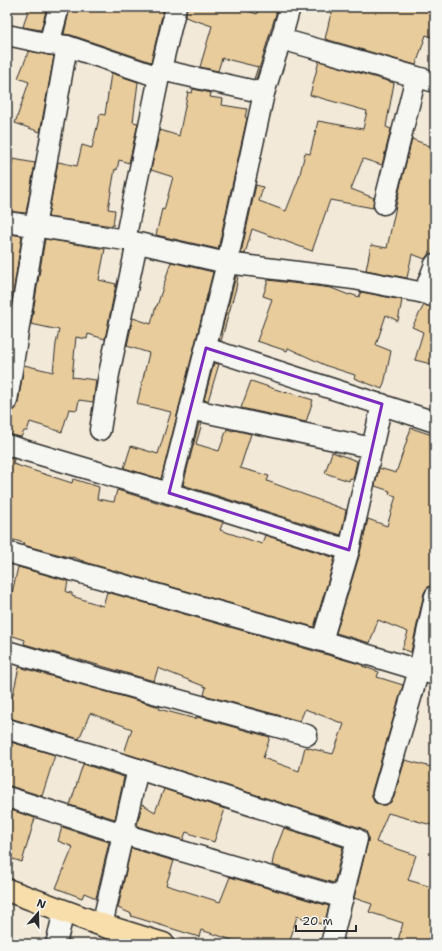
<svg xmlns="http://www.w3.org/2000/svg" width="442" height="951" font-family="'Shantell Sans',sans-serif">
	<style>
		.building { fill: #e9cc9c; stroke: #2b2b2b }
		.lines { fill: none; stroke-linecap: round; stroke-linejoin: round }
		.minor-casing { stroke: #2b2b2b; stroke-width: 23 }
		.major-casing { stroke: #2b2b2b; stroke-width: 25 }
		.minor { stroke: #f6f6f2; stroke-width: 20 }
		.major { stroke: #f8deab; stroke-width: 22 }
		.marked { fill: none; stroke: #7b2cbf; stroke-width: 3; stroke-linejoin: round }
	</style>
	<rect width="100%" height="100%" fill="#f2e9d8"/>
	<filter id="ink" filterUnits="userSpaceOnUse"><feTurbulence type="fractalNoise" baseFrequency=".025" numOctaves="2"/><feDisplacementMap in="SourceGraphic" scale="8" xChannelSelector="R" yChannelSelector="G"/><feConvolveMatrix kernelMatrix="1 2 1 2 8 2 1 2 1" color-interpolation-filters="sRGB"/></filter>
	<g filter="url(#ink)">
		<g class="building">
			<path d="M29,7H47L41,30L23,27Z"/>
			<path d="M70,7H164L151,62L71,35L64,34Z"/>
			<path d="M187,7H236L257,14L259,7H278L256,79H254L258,67L222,58L218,71L200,67L212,26L185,17Z"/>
			<path d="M335,7H435V38L426,35L416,65L325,39L331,13H333Z"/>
			<path d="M29,51L54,56L40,132L15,123L29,82L18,78Z"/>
			<path d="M319,61L394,83L386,127L391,129L382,165L363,159L351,189L374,198L373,208L330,200L312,251L252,229L245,254L241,253L256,185L263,187L259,201L286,211L299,178L305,153L310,154L318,121L363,129L367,111L310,95Z"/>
			<path d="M111,73L138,82L133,122L138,123L129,163L119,160L117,170L115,169L108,209L115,210L113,226L48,217L58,162L77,166L82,145L92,148L100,114L105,115Z"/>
			<path d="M193,89L211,93L210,97L223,99L222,105L247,109L245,117L247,118L218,249L156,235L162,209L164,210L173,177L151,170L160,130L179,136L188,92L192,93Z"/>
			<path d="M412,139L435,148V253L428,255L425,259L412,254L407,278L366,270L371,245L387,248L401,183Z"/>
			<path d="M13,159L35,163L26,213L7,211V189Z"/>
			<path d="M9,234L22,236L9,319H7V245Z"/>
			<path d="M45,239L105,249L99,280L116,284L105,339L88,334L87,339L76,337L72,377L96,380L93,402L79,400L77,410L69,409L62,432L30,422L27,431H24L21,437L7,434V412H11L16,409L18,403L24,365L53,372L56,344L59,330L31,324Z"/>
			<path d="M171,262L213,272L161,479L124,468L131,446L158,454L171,412L137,404L149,353L127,346L133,318L151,324L156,306H157Z"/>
			<path d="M236,276H238L236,288L221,341L219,340Z"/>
			<path d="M268,280L331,288L349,295L350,294L359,297L361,292L402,300L398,321L386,315L376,345L391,351L385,380L382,389L354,378L355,375L327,366L288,348L287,351L257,341L272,299L263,296Z"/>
			<path d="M424,305L435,308V365L415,360L423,332L412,327Z"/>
			<path d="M214,363L219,364L208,401L204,400Z"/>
			<path d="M251,381L287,393V392L313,400L306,422L241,408Z"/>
			<path d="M199,423H202L196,444L219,451L227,429L233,431L234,430L251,434L240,468L269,476L267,481L346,510L341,535L183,485Z"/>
			<path d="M411,428L435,436V585H431L427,588L424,593L411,652L402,649L408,632L378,620L370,643L336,633L360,553L368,519L387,526L396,496L389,494L390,491L375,486L379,468L396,473Z"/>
			<path d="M332,452L357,461L353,479L350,478L349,481L325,473Z"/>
			<path d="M7,457L14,459L13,464L72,483L73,479L99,487L97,499L114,502L117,490L223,522L220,530L262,544L265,535L335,558L314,627L91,564L72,557V558L23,545L24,543L7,538Z"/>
			<path d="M18,567L68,581L66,592L72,593V596L103,606L107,592L363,665L362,666L379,672L377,677L403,685L372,791V796L374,802L379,805H386L391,802L394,797L405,760L435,768V826L388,813L376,842L416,855L408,880L435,888V917L427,944H397L403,923L369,912L372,904L354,898L368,841V836L366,831L361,828L124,753L132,729L90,713L79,739L10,718H7V697L12,699L19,667L146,703L160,707L159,709L196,719L197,717L270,737L263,758L299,771L305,747L333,754L344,724L305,709L300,721L204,695L206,687L158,668L154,681L24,644L25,640L7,634V591L12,593Z"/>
			<path d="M7,741L55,755L42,796L10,786H7Z"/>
			<path d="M83,764L124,777L115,819L70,805Z"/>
			<path d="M164,789L225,809L214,842L186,832L183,840L137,826L142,804L155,812Z"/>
			<path d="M8,809L35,818L22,862L7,857Z"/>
			<path d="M62,827L109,842L96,898L84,893L82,898L56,888L73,847L58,841Z"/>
			<path d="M284,828L343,847L334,883L272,865L274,854Z"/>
			<path d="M131,848L174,861L166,885L220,902L230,877L329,906L324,925L297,916L289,944H245L201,930L199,937L131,916L132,914L118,908Z"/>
		</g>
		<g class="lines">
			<g class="minor-casing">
				<g id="minor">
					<path d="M7,35L49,44L67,46L159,77"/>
					<path d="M281,39L435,82"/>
					<path d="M49,44L59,7"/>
					<path d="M161,70L264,93"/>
					<path d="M384,204L416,77"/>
					<path d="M7,222L125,240L227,263L264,93L281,39L290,7"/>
					<path d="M125,240L159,77L176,7"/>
					<path d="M424,293L435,264"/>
					<path d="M206,348L435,422"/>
					<path d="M7,401L35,227L67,46"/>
					<path d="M190,409L372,448"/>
					<path d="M100,430L109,374L137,243"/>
					<path d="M7,445L169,493L349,550"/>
					<path d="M169,493L227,263L354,279L424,293L435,297"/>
					<path d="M7,552L322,641L435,675"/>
					<path d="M322,641L349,550L382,404"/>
					<path d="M7,651L95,677L307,735"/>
					<path d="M7,729L97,756L357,839L331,944"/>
					<path d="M383,794L419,670L435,596"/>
					<path d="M7,797L123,834L343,898"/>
					<path d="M102,925L138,769"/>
					<path d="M56,944L64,911"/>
				</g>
			</g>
			<g class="major-casing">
				<path id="major" d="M7,890L102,925L163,944"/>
			</g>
			<use href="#minor" class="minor"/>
			<use href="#major" class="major"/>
		</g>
	</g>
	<path class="marked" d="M206,348L382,404L349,550L169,493Z"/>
	<rect width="442" height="951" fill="none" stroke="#f6f6f2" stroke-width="24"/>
	<rect x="12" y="12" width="418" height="927" fill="none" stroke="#2b2b2b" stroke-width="1.5" filter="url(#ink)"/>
	<g transform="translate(38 913) rotate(20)" stroke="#f6f6f2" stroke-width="3" paint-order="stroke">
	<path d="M0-3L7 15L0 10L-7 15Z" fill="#2b2b2b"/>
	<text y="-6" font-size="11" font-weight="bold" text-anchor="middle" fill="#2b2b2b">N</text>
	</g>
	<path d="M296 925v6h60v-6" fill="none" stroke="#2b2b2b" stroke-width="2"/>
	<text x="302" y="925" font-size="12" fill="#2b2b2b" stroke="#f6f6f2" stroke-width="3" paint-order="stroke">20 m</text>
</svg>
